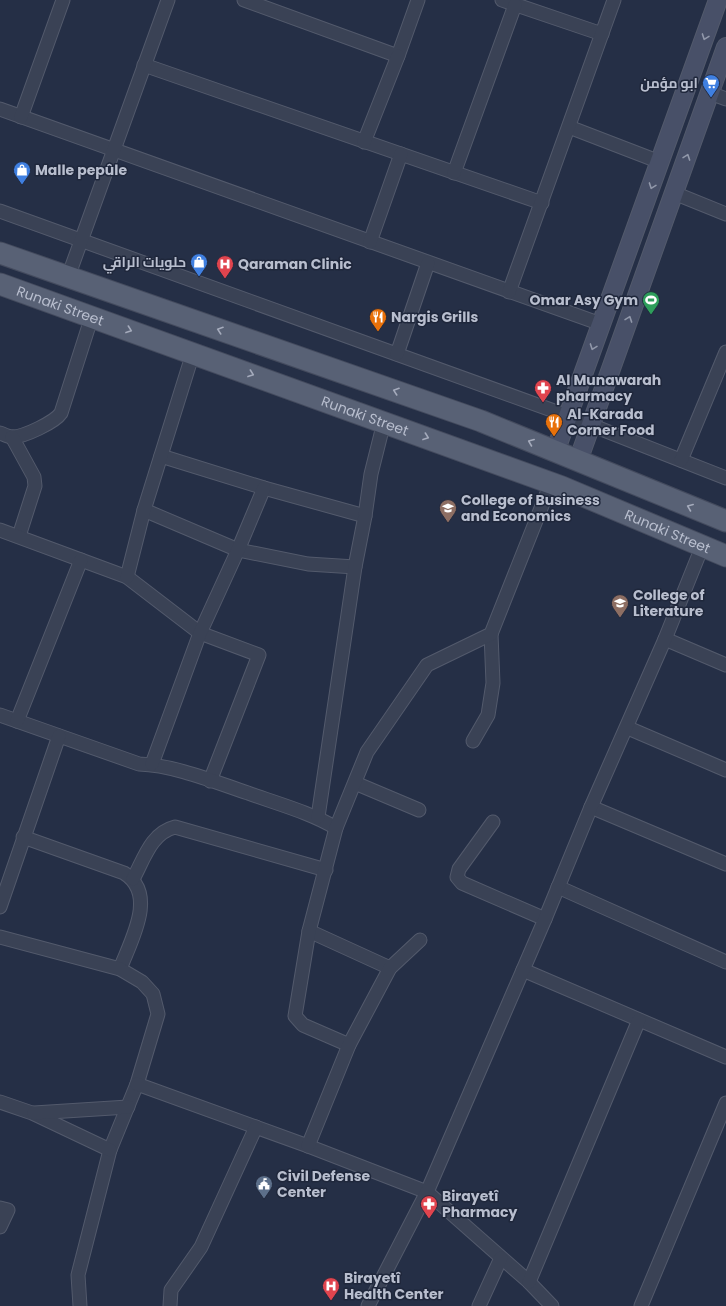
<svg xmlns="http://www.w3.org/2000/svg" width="726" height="1306" font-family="Poppins,Cairo,sans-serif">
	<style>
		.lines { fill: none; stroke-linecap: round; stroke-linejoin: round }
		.street-casing { stroke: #535a6c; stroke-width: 15 }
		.secondary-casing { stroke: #535a6c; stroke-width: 20 }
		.primary-casing { stroke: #444b5e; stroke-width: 23 }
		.street { stroke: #3a4255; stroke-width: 13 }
		.secondary { stroke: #485068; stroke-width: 18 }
		.primary { stroke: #586175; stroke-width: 21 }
		.oneway { stroke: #9198aa }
		.oneway2 { stroke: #a5abbc }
		.labels { text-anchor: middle; stroke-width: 3; stroke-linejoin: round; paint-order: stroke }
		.poi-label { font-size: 14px; font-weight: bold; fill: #b8bece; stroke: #1f273b; text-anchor: start }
		.street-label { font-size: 14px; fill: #b8bece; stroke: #1f273b }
	</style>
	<rect width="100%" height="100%" fill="#252f46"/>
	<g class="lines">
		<g class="street-casing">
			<g id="street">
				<path d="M244,0L398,56L418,0"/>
				<path d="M502,0L602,34"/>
				<path d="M144,65L542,203"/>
				<path d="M710,93L726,99"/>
				<path d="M0,109L601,324"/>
				<path d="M21,117L63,0"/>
				<path d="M569,127L660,162"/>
				<path d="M364,142L398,56"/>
				<path d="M454,173L515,5"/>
				<path d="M674,193L726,214"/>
				<path d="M0,211L568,416L726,478"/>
				<path d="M370,242L401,154"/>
				<path d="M68,277L168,0"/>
				<path d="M509,292L614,0"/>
				<path d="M397,354L428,263"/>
				<path d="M0,433C3,434 9,437 12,437C24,437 55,422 61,413L92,316"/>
				<path d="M12,437L34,477L35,486L19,536"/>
				<path d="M161,456L264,488L365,516"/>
				<path d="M681,460L726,352"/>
				<path d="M144,510L238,550L308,564L355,567"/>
				<path d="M0,530L127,577L200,633L259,655L210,781"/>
				<path d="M127,577L144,510L193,353"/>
				<path d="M665,639L726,665"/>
				<path d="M0,715L139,764C174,765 215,782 248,793C278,804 309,812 336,828"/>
				<path d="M17,721L81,560"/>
				<path d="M628,728L726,770"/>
				<path d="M473,741L488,715L493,683L491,634"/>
				<path d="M152,764L200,633L238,550L264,488"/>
				<path d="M355,783L419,810"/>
				<path d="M591,807L726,864"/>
				<path d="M318,817L355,567L365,516L371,474L384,422"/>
				<path d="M493,822L459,869L457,877L462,883L545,919"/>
				<path d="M23,837L124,873C158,894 131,940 120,969"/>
				<path d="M133,879C144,859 151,833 175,827L326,870"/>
				<path d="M558,887L726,962"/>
				<path d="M0,907L59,736"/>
				<path d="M309,931L390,968"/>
				<path d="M0,937L120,969L142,982L153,994L158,1014L137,1084L110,1150L78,1275L80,1306"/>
				<path d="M523,970L726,1057"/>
				<path d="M349,1045L303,1025L295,1016L309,931L336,828L367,752L427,665L491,634L551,483"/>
				<path d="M137,1084L308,1146L427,1192L529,1282L552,1306"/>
				<path d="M0,1102L32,1113L110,1150"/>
				<path d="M34,1113L128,1107"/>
				<path d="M308,1146L349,1045L390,968L420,940"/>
				<path d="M0,1208L8,1210L0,1227"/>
				<path d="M529,1282L639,1020"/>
				<path d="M170,1306L171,1290L201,1247L256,1127"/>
				<path d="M368,1306L427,1192L545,919L591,807L665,639L702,547"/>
				<path d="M479,1306L501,1258"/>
				<path d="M641,1306L726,1103"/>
			</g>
		</g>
		<g class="secondary-casing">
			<g id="secondary">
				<path d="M555,452L718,0"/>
				<path d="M578,461L726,47"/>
			</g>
		</g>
		<g class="primary-casing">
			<g id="primary">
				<path d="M0,253L481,421L726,521"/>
				<path id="s1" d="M0,284L562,487L726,556"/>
			</g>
		</g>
		<use href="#street" class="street"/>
		<use href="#secondary" class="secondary"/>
		<use href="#primary" class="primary"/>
	</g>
	<defs><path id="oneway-chevron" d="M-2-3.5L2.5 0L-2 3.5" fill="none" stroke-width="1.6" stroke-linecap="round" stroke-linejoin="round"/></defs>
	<g class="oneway">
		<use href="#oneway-chevron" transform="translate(705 37) rotate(110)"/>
		<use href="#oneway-chevron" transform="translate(687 157) rotate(-70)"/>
		<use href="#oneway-chevron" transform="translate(652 186) rotate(110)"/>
		<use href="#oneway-chevron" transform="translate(629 319) rotate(-70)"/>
		<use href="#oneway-chevron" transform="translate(593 347) rotate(110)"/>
	</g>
	<g class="oneway2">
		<use href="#oneway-chevron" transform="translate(129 330) rotate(20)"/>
		<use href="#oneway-chevron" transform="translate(220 330) rotate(-161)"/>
		<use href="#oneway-chevron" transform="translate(251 374) rotate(20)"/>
		<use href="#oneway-chevron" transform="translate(396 391) rotate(-161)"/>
		<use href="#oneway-chevron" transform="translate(426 437) rotate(20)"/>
		<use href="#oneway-chevron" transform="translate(531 442) rotate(-158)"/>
		<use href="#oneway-chevron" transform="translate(690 507) rotate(-158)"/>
	</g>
	<defs>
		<g id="supermarket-pin" transform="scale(0.9)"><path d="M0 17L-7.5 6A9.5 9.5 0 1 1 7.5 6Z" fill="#3f7fe0" stroke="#1f273b"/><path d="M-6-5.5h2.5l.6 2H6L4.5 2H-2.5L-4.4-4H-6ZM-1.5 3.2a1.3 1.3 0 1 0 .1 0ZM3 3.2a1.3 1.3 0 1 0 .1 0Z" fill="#fff"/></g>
		<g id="shop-pin" transform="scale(0.9)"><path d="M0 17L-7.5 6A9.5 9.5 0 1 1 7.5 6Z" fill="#3f7fe0" stroke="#1f273b"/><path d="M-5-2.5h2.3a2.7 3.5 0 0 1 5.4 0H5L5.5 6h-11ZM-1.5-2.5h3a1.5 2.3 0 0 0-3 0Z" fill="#fff"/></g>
		<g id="hospital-pin" transform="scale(0.9)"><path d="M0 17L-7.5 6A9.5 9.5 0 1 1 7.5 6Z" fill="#e0444e" stroke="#1f273b"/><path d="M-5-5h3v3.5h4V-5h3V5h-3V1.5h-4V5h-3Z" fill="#fff"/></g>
		<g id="stadium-pin" transform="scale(0.9)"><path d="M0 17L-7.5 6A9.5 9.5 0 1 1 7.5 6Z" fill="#2e9e5b" stroke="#1f273b"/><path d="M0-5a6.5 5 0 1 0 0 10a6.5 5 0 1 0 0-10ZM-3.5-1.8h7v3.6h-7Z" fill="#fff"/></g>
		<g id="restaurant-pin" transform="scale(0.9)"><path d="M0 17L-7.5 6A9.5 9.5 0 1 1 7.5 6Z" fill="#e8710a" stroke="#1f273b"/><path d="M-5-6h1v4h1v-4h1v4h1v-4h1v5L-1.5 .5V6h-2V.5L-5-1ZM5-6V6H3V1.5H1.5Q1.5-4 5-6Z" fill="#fff"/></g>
		<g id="pharmacy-pin" transform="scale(0.9)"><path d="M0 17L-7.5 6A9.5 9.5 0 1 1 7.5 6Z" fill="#e0444e" stroke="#1f273b"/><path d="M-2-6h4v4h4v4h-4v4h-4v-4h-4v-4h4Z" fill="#fff"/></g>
		<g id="university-pin" transform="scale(0.9)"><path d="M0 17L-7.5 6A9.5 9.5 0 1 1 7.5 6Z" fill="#8d6e63" stroke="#1f273b"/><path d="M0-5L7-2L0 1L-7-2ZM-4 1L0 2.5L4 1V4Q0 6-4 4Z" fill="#fff"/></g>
		<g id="civic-pin" transform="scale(0.9)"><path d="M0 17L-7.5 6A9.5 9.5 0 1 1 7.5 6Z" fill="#5c6f8a" stroke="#1f273b"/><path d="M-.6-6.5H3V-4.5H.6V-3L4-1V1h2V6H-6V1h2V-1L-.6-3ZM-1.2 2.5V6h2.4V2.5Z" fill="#fff"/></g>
	</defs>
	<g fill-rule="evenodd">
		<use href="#supermarket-pin" x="711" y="83"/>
		<use href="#shop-pin" x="22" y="170"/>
		<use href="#shop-pin" x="199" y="262"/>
		<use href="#hospital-pin" x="225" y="264"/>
		<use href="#stadium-pin" x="651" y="300"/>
		<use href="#restaurant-pin" x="378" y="317"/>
		<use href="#pharmacy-pin" x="543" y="388"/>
		<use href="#restaurant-pin" x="554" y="422"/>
		<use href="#university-pin" x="448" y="508"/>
		<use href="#university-pin" x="620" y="603"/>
		<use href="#civic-pin" x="264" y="1184"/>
		<use href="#pharmacy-pin" x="429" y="1204"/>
		<use href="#hospital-pin" x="331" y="1286"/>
	</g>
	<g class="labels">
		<g class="poi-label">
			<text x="698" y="88" text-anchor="end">ابو مؤمن</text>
			<text x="35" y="175">Malle pepûle</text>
			<text x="186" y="267" text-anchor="end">حلويات الراقي</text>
			<text x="238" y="269">Qaraman Clinic</text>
			<text x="638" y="305" text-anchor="end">Omar Asy Gym</text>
			<text x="391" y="322">Nargis Grills</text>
			<text x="556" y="385">Al Munawarah<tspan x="556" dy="16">pharmacy</tspan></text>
			<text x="567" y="419">Al-Karada<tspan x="567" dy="16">Corner Food</tspan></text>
			<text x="461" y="505">College of Business<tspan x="461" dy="16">and Economics</tspan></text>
			<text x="633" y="600">College of<tspan x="633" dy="16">Literature</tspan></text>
			<text x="277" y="1181">Civil Defense<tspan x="277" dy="16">Center</tspan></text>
			<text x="442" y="1201">Birayetî<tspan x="442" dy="16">Pharmacy</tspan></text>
			<text x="344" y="1283">Birayetî<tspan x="344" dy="16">Health Center</tspan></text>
		</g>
		<g class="street-label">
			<text dy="5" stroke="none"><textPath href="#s1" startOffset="64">Runaki Street</textPath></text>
			<text dy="5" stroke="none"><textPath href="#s1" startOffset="388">Runaki Street</textPath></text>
			<text dy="5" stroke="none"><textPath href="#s1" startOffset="712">Runaki Street</textPath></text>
		</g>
	</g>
</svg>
